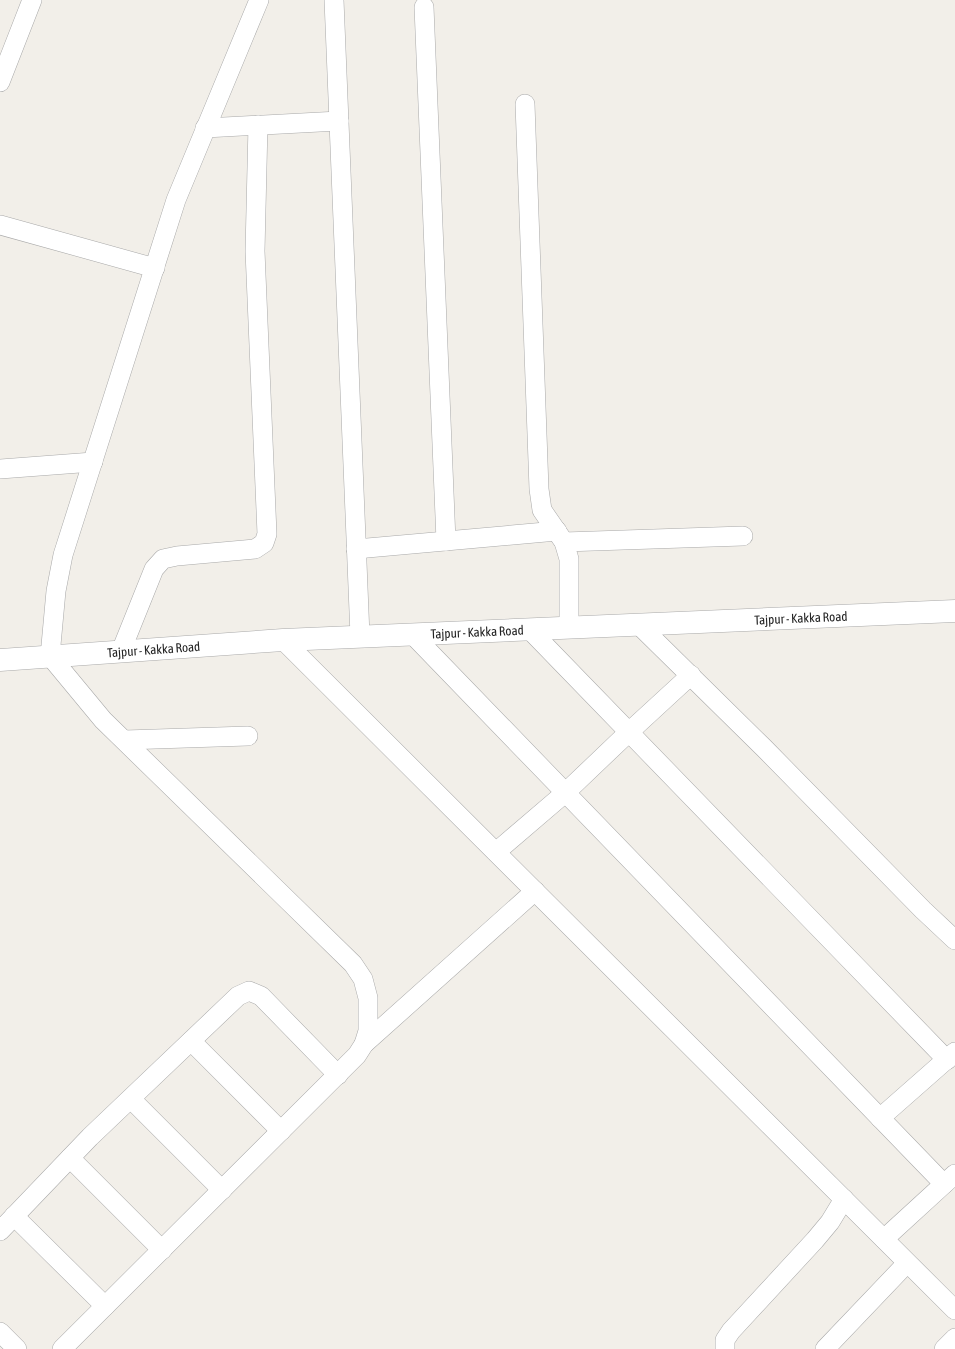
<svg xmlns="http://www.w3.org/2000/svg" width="955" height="1349" font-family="'Asap Condensed',sans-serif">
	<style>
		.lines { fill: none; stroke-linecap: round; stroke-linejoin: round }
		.minor-casing { stroke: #a9a9a9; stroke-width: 20 }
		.tertiary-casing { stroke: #a9a9a9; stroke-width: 23 }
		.minor { stroke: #fff; stroke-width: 19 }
		.tertiary { stroke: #fff; stroke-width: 22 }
		.labels { text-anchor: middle; stroke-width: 4; stroke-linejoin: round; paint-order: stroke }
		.street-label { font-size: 13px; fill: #222; stroke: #fff }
	</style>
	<rect width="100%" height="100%" fill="#f2efe9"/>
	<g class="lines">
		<g class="minor-casing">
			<g id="minor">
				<path d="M334,0L360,636"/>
				<path d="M424,7L446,541"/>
				<path d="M0,82L32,0"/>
				<path d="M525,104L539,489L542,510L564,542L569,559V627"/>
				<path d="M205,128L339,121"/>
				<path d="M0,225L155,268"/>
				<path d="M0,469L93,462"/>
				<path d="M564,542L743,536"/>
				<path d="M356,549L557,531"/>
				<path d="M638,624L764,748L923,910L955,940"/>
				<path d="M529,629L947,1060"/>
				<path d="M412,634L944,1184"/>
				<path d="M283,640L955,1310"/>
				<path d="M121,651L154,569L163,559L177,556L255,549L264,543L267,534L255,251L258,125"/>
				<path d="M125,740L248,736"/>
				<path d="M496,852L565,793L629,732L691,675"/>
				<path d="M191,1041L281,1131"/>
				<path d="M364,1044L535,891"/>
				<path d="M131,1099L222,1190"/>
				<path d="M880,1118L955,1052"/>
				<path d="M70,1158L162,1250"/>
				<path d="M14,1216L105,1306"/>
				<path d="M0,1231L90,1137L238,996L249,991L261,996L338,1075"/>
				<path d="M884,1239L955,1174"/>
				<path d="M0,1332L17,1349"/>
				<path d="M62,1349L357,1055L364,1044L368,1031V998L363,979L353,964L103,720L50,656L56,591L63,555L176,200L259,0"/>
				<path d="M725,1349V1340L731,1331L815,1240L830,1222L844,1199"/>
				<path d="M825,1349L907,1263"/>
				<path d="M944,1349L955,1338"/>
			</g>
		</g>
		<g class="tertiary-casing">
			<g id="tertiary">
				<path id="s1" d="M0,660L283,640L955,611"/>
			</g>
		</g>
		<use href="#minor" class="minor"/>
		<use href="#tertiary" class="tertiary"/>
	</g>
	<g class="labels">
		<g class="street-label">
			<text dy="5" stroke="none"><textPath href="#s1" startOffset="802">Tajpur - Kakka Road</textPath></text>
			<text dy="5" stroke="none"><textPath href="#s1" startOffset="478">Tajpur - Kakka Road</textPath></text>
			<text dy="5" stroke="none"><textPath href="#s1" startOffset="154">Tajpur - Kakka Road</textPath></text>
		</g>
	</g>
</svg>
